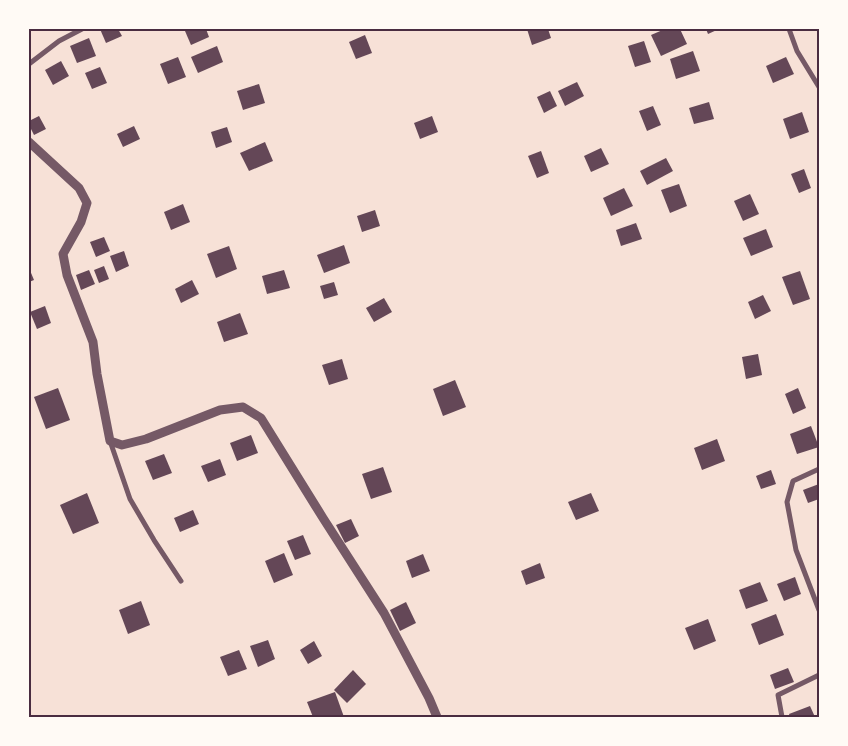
<svg xmlns="http://www.w3.org/2000/svg" width="848" height="746" font-family="Merriweather,serif">
	<style>
		.building { fill: #644757 }
		.lines { fill: none; stroke-linecap: round; stroke-linejoin: round }
		.minor { stroke: #755966; stroke-width: 5 }
		.tertiary { stroke: #755966; stroke-width: 9 }
		.neatline { fill: none; stroke: #4a2c40; stroke-width: 2 }
	</style>
	<rect width="100%" height="100%" fill="#f7e1d7"/>
	<g class="building">
		<path d="M100,29H118L122,36L106,43Z"/>
		<path d="M190,29H206L209,37L191,45L185,31Z"/>
		<path d="M527,29H548L551,38L532,45Z"/>
		<path d="M665,29H680L687,44L661,56L651,35Z"/>
		<path d="M706,29H719L708,34Z"/>
		<path d="M365,35L372,53L356,59L349,42Z"/>
		<path d="M89,38L96,56L77,63L70,46Z"/>
		<path d="M644,41L651,62L635,67L628,46Z"/>
		<path d="M217,46L223,62L198,73L191,57Z"/>
		<path d="M693,51L700,71L676,79L670,59Z"/>
		<path d="M178,57L186,77L168,84L160,64Z"/>
		<path d="M786,57L794,74L773,83L766,66Z"/>
		<path d="M61,61L69,76L53,85L45,70Z"/>
		<path d="M100,67L107,83L92,89L85,73Z"/>
		<path d="M577,82L584,96L565,106L558,91Z"/>
		<path d="M259,84L265,103L243,110L237,91Z"/>
		<path d="M550,91L557,106L544,113L537,97Z"/>
		<path d="M709,102L714,119L694,124L689,108Z"/>
		<path d="M653,106L661,125L647,131L639,111Z"/>
		<path d="M802,112L809,132L790,139L783,119Z"/>
		<path d="M39,116L46,129L34,135L29,125V121Z"/>
		<path d="M432,116L438,132L420,139L414,123Z"/>
		<path d="M134,126L140,139L123,147L117,134Z"/>
		<path d="M227,127L232,142L216,148L211,132Z"/>
		<path d="M265,142L273,161L249,171L240,153Z"/>
		<path d="M601,148L609,164L591,172L584,156Z"/>
		<path d="M541,151L549,173L537,178L528,156Z"/>
		<path d="M666,158L673,171L647,185L640,171Z"/>
		<path d="M804,169L811,188L799,193L791,174Z"/>
		<path d="M679,184L687,206L670,213L661,190Z"/>
		<path d="M624,188L633,206L611,216L603,198Z"/>
		<path d="M750,194L759,214L743,221L734,201Z"/>
		<path d="M183,204L190,222L171,230L164,212Z"/>
		<path d="M375,210L380,226L362,232L357,216Z"/>
		<path d="M636,223L642,239L621,246L616,230Z"/>
		<path d="M766,229L773,247L751,256L743,238Z"/>
		<path d="M104,237L110,251L96,257L90,242Z"/>
		<path d="M344,245L350,263L324,273L317,255Z"/>
		<path d="M229,246L237,269L216,278L207,254Z"/>
		<path d="M124,251L129,266L116,272L110,256Z"/>
		<path d="M104,266L109,279L99,283L94,270Z"/>
		<path d="M29,268L34,280L29,282Z"/>
		<path d="M89,270L95,284L81,290L76,275Z"/>
		<path d="M284,270L290,288L267,294L262,276Z"/>
		<path d="M800,271L810,299L793,305L782,277Z"/>
		<path d="M192,280L199,294L181,303L175,289Z"/>
		<path d="M334,282L338,295L324,299L320,286Z"/>
		<path d="M763,295L771,311L755,319L748,302Z"/>
		<path d="M384,298L392,312L374,322L366,308Z"/>
		<path d="M45,306L51,323L37,329L30,312Z"/>
		<path d="M240,313L248,334L224,342L217,322Z"/>
		<path d="M758,354L762,375L746,379L742,357Z"/>
		<path d="M342,359L348,379L329,385L322,365Z"/>
		<path d="M455,380L466,407L443,416L433,389Z"/>
		<path d="M58,388L70,420L46,429L34,397Z"/>
		<path d="M798,388L806,408L793,414L785,394Z"/>
		<path d="M811,426L819,447L797,454L790,434Z"/>
		<path d="M251,435L258,453L237,461L230,443Z"/>
		<path d="M717,439L725,461L702,470L694,448Z"/>
		<path d="M164,454L172,473L153,480L145,461Z"/>
		<path d="M220,459L226,475L208,482L201,466Z"/>
		<path d="M383,467L392,492L371,499L362,474Z"/>
		<path d="M771,470L776,484L761,489L756,476Z"/>
		<path d="M819,484V499L808,503L803,490Z"/>
		<path d="M87,493L99,523L73,534L60,505Z"/>
		<path d="M591,493L599,511L576,520L568,502Z"/>
		<path d="M193,510L199,524L180,532L174,518Z"/>
		<path d="M351,519L359,536L345,543L336,525Z"/>
		<path d="M303,535L311,554L295,560L287,541Z"/>
		<path d="M284,553L293,575L274,583L265,561Z"/>
		<path d="M423,554L430,571L412,578L406,561Z"/>
		<path d="M540,563L545,578L526,585L521,571Z"/>
		<path d="M795,577L801,594L784,601L777,584Z"/>
		<path d="M760,582L768,601L746,609L739,590Z"/>
		<path d="M141,601L150,625L128,634L119,610Z"/>
		<path d="M406,602L416,623L400,631L390,610Z"/>
		<path d="M776,614L784,635L759,645L751,624Z"/>
		<path d="M708,619L716,641L694,650L685,628Z"/>
		<path d="M268,640L275,659L258,667L250,646Z"/>
		<path d="M314,641L322,656L308,664L300,650Z"/>
		<path d="M239,650L247,669L228,676L220,657Z"/>
		<path d="M788,668L794,682L775,689L770,675Z"/>
		<path d="M353,670L366,684L347,703L334,690Z"/>
		<path d="M335,692L344,717H313L307,702Z"/>
		<path d="M810,706L815,717H790L789,714Z"/>
	</g>
	<g class="lines">
		<g class="minor">
			<path d="M789,29L797,51L819,87"/>
			<path d="M29,64L59,41L82,29"/>
			<path d="M110,441L130,499L154,540L181,581"/>
			<path d="M819,469L793,481L787,502L796,550L819,610"/>
			<path d="M782,717L778,695L819,675"/>
		</g>
		<path class="tertiary" d="M29,142L79,188L87,203L81,222L63,254L67,275L93,342L97,374L110,441L122,445L146,439L220,410L243,407L261,418L323,518L384,613L429,698L437,717"/>
	</g>
	<rect width="848" height="746" fill="none" stroke="#fffaf5" stroke-width="60"/>
	<rect x="30" y="30" width="788" height="686" class="neatline"/>
</svg>
